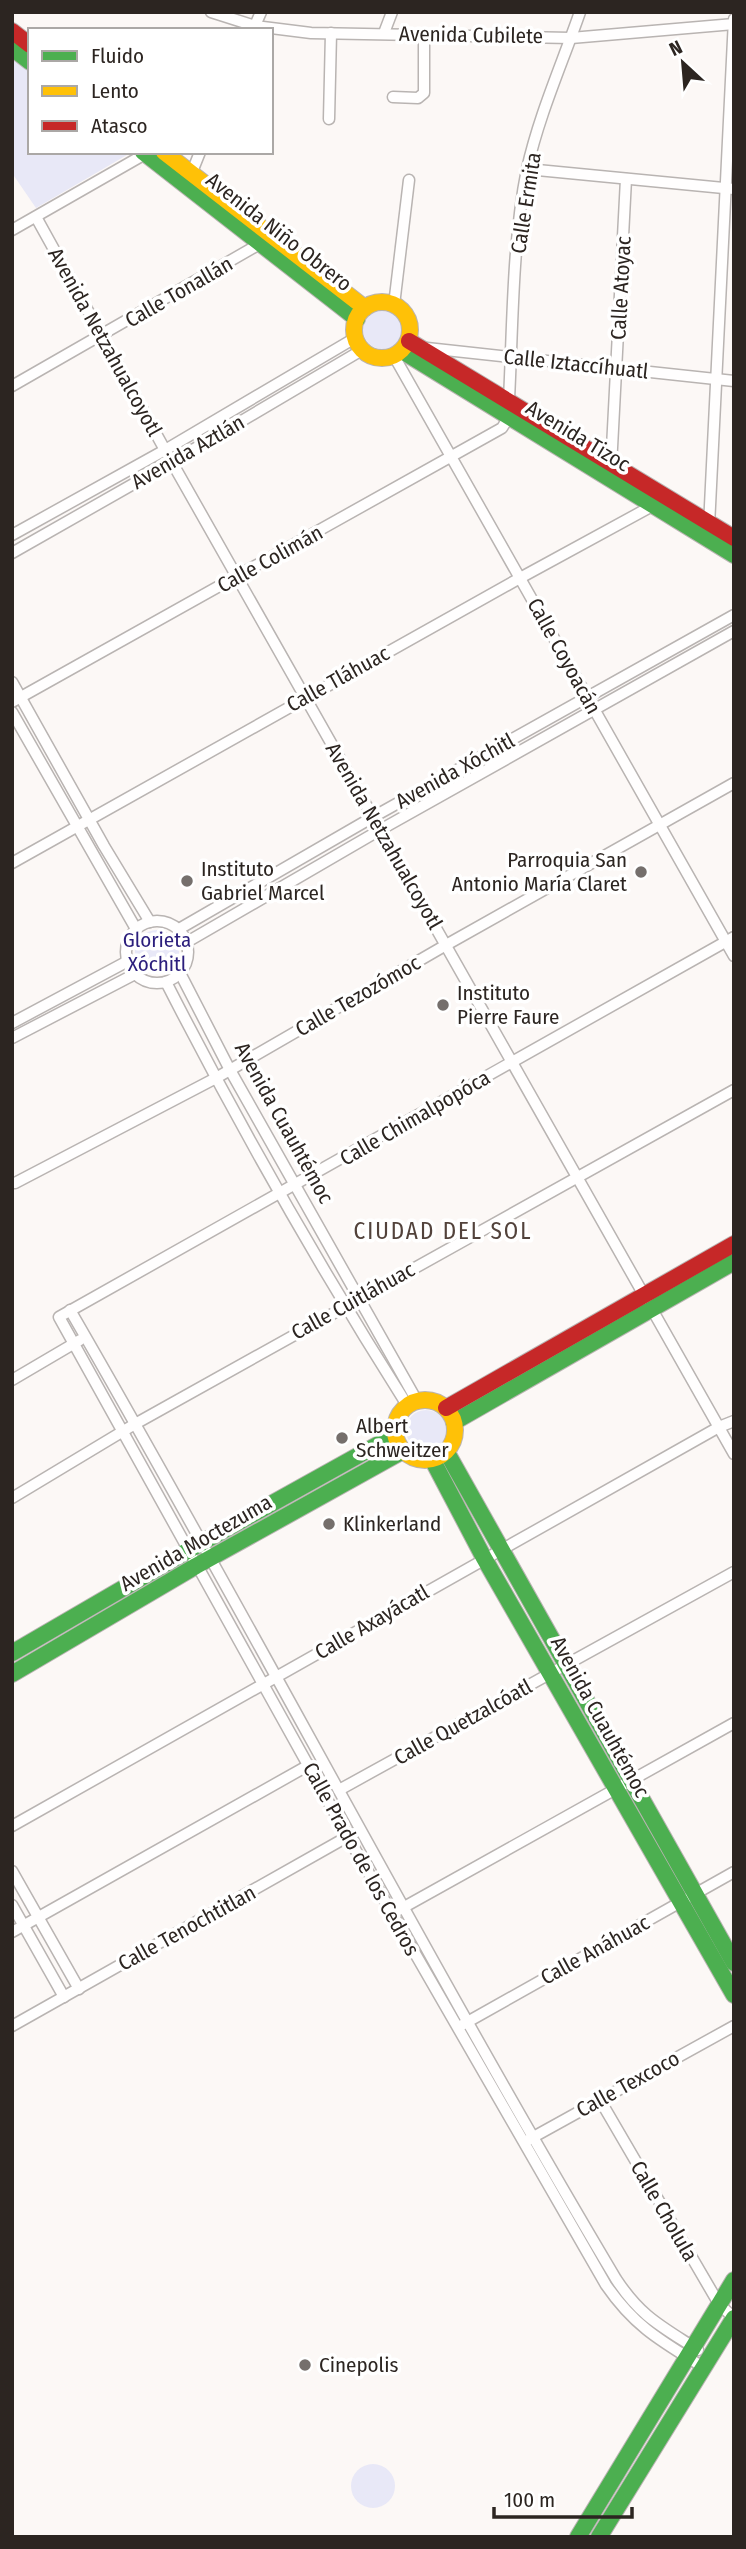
<svg xmlns="http://www.w3.org/2000/svg" width="746" height="2549" font-family="'Fira Sans Condensed',sans-serif">
	<style>
		.green { fill: #e8e8f7 }
		.lines { fill: none; stroke-linecap: round; stroke-linejoin: round }
		.street-casing { stroke: #b9b4b2; stroke-width: 13 }
		.fast-casing { stroke: #b9b4b2; stroke-width: 18 }
		.slow-casing { stroke: #b9b4b2; stroke-width: 18 }
		.jam-casing { stroke: #b9b4b2; stroke-width: 18 }
		.street { stroke: #fffefe; stroke-width: 10 }
		.fast { stroke: #4caf50; stroke-width: 16 }
		.slow { stroke: #ffc107; stroke-width: 16 }
		.jam { stroke: #c62828; stroke-width: 16 }
		.poi-dot { fill: #756f6c; stroke: #fff; stroke-width: 2.5 }
		.labels { text-anchor: middle; stroke-width: 7; stroke-linejoin: round; paint-order: stroke }
		.street-label { font-size: 21px; fill: #2c2521; stroke: #fff }
		.poi-label { font-size: 21px; fill: #2c2521; stroke: #fff; text-anchor: start }
		.park-label { font-size: 21px; fill: #2b1e7c; stroke: #fff }
		.neighbourhood-label { font-size: 23px; letter-spacing: 2px; fill: #52423b; stroke: #fff }
	</style>
	<rect width="100%" height="100%" fill="#fcf8f6"/>
	<g class="green">
		<path d="M12,56L30,70V152H132L36,208L12,173Z"/>
		<circle cx="383" cy="329" r="20"/>
		<circle cx="157" cy="952" r="22"/>
		<circle cx="426" cy="1430" r="20"/>
		<circle cx="373" cy="2486" r="22"/>
	</g>
	<g class="lines">
		<g class="street-casing">
			<g id="street">
				<path d="M211,12L255,26L311,33L571,38L734,24"/>
				<path d="M253,30L261,12"/>
				<path d="M384,33L392,12"/>
				<path d="M393,97L418,98L424,93V34"/>
				<path d="M329,119L331,33"/>
				<path d="M527,169L734,189"/>
				<path d="M190,177L200,152"/>
				<path d="M36,217L165,450L734,1454"/>
				<path d="M12,230L145,154"/>
				<path d="M394,305L409,180"/>
				<path d="M427,348L734,381"/>
				<path d="M394,356L734,956"/>
				<path d="M12,386L263,242"/>
				<path d="M611,467L626,179"/>
				<path d="M709,526L734,19"/>
				<path d="M12,535L165,450L355,338"/>
				<path d="M12,553L172,462L362,350"/>
				<path d="M12,682L104,846L150,922"/>
				<path d="M12,702L502,428L508,418C513,337 511,249 527,169C539,115 562,64 580,12"/>
				<path d="M12,712L136,929"/>
				<path d="M12,863L520,578L652,506L655,500"/>
				<circle cx="157" cy="952" r="31"/>
				<path d="M179,929L373,817L734,615"/>
				<path d="M187,942L380,830L734,631"/>
				<path d="M180,973L230,1070L417,1401"/>
				<path d="M166,982C240,1127 320,1268 407,1405"/>
				<path d="M12,1023L128,961"/>
				<path d="M12,1038L135,974"/>
				<path d="M15,1183L216,1078L446,945L734,783"/>
				<path d="M70,1310C256,1631 426,1960 616,2279C641,2317 661,2326 698,2350"/>
				<path d="M12,1380L80,1340"/>
				<path d="M12,1498L135,1424L734,1090"/>
				<path d="M339,1790L734,1572"/>
				<path d="M12,1826L719,1427L734,1421"/>
				<path d="M12,1871L79,1989"/>
				<path d="M12,1905L64,1997"/>
				<path d="M397,1911L734,1723"/>
				<path d="M12,1932L309,1765"/>
				<path d="M462,2025L734,1872"/>
				<path d="M12,2026L354,1833"/>
				<path d="M600,2100L719,2304L734,2318"/>
				<path d="M528,2140L734,2026"/>
				<path d="M703,2367C661,2341 635,2327 606,2285L348,1837L59,1317L734,937"/>
			</g>
		</g>
		<g class="fast-casing">
			<g id="fast">
				<path d="M12,48L30,62"/>
				<path d="M143,152L357,319"/>
				<path d="M402,351L734,555"/>
				<path d="M454,1422L734,1262"/>
				<path d="M446,1451L734,1963"/>
				<path d="M432,1459L484,1558L734,1995"/>
				<path d="M12,1653L201,1543L395,1435"/>
				<path d="M12,1674L196,1566L403,1451"/>
				<path d="M578,2537L734,2280"/>
				<path d="M599,2537L734,2318"/>
			</g>
		</g>
		<g class="slow-casing">
			<g id="slow">
				<path d="M164,152L365,308"/>
				<circle cx="382" cy="330" r="28"/>
				<circle cx="425" cy="1430" r="30"/>
			</g>
		</g>
		<g class="jam-casing">
			<g id="jam">
				<path d="M12,31L30,45"/>
				<path d="M409,341L734,538"/>
				<path d="M446,1408L734,1244"/>
			</g>
		</g>
		<use href="#street" class="street"/>
		<use href="#fast" class="fast"/>
		<use href="#slow" class="slow"/>
		<use href="#jam" class="jam"/>
	</g>
	<g class="poi-dot">
		<circle cx="641" cy="872" r="7"/>
		<circle cx="187" cy="881" r="7"/>
		<circle cx="443" cy="1005" r="7"/>
		<circle cx="342" cy="1438" r="7"/>
		<circle cx="329" cy="1524" r="7"/>
		<circle cx="305" cy="2365" r="7"/>
	</g>
	<g class="labels">
		<g class="street-label">
			<text transform="translate(471 35) rotate(1)" y="7">Avenida Cubilete</text>
			<text transform="translate(526 203) rotate(-81)" y="7">Calle Ermita</text>
			<text transform="translate(279 232) rotate(38)" y="7">Avenida Niño Obrero</text>
			<text transform="translate(621 288) rotate(-87)" y="7">Calle Atoyac</text>
			<text transform="translate(179 292) rotate(-30)" y="7">Calle Tonallán</text>
			<text transform="translate(105 342) rotate(61)" y="7">Avenida Netzahualcoyotl</text>
			<text transform="translate(576 364) rotate(6)" y="7">Calle Iztaccíhuatl</text>
			<text transform="translate(578 436) rotate(31)" y="7">Avenida Tizoc</text>
			<text transform="translate(188 452) rotate(-30)" y="7">Avenida Aztlán</text>
			<text transform="translate(270 559) rotate(-29)" y="7">Calle Colimán</text>
			<text transform="translate(564 656) rotate(61)" y="7">Calle Coyoacán</text>
			<text transform="translate(338 679) rotate(-29)" y="7">Calle Tláhuac</text>
			<text transform="translate(455 771) rotate(-29)" y="7">Avenida Xóchitl</text>
			<text transform="translate(384 836) rotate(60)" y="7">Avenida Netzahualcoyotl</text>
			<text transform="translate(358 996) rotate(-30)" y="7">Calle Tezozómoc</text>
			<text transform="translate(415 1118) rotate(-30)" y="7">Calle Chimalpopóca</text>
			<text transform="translate(284 1123) rotate(61)" y="7">Avenida Cuauhtémoc</text>
			<text transform="translate(353 1301) rotate(-29)" y="7">Calle Cuitláhuac</text>
			<text transform="translate(196 1543) rotate(-30)" y="7">Avenida Moctezuma</text>
			<text transform="translate(372 1622) rotate(-30)" y="7">Calle Axayácatl</text>
			<text transform="translate(600 1717) rotate(61)" y="7">Avenida Cuauhtémoc</text>
			<text transform="translate(463 1722) rotate(-29)" y="7">Calle Quetzalcóatl</text>
			<text transform="translate(361 1859) rotate(61)" y="7">Calle Prado de los Cedros</text>
			<text transform="translate(187 1928) rotate(-29)" y="7">Calle Tenochtitlan</text>
			<text transform="translate(595 1950) rotate(-29)" y="7">Calle Anáhuac</text>
			<text transform="translate(628 2084) rotate(-29)" y="7">Calle Texcoco</text>
			<text transform="translate(664 2211) rotate(60)" y="7">Calle Cholula</text>
		</g>
		<g class="poi-label">
			<text x="627" y="867" text-anchor="end">Parroquia San<tspan x="627" dy="24">Antonio María Claret</tspan></text>
			<text x="201" y="876">Instituto<tspan x="201" dy="24">Gabriel Marcel</tspan></text>
			<text x="457" y="1000">Instituto<tspan x="457" dy="24">Pierre Faure</tspan></text>
			<text x="356" y="1433">Albert<tspan x="356" dy="24">Schweitzer</tspan></text>
			<text x="343" y="1531">Klinkerland</text>
			<text x="319" y="2372">Cinepolis</text>
		</g>
		<g class="park-label">
			<text x="157" y="947">Glorieta<tspan x="157" dy="24">Xóchitl</tspan></text>
		</g>
		<g class="neighbourhood-label">
			<text x="443" y="1239">CIUDAD DEL SOL</text>
		</g>
	</g>
	<rect width="746" height="2549" fill="none" stroke="#2c2521" stroke-width="28"/>
	<rect x="28" y="28" width="245" height="126" fill="#ffffff" stroke="#aba8a6" stroke-width="2"/>
	<rect x="42" y="51" width="35" height="10" fill="#4caf50" stroke="#aba8a6" stroke-width="2"/>
	<text x="91" y="63" font-size="21" fill="#2c2521">Fluido</text>
	<rect x="42" y="86" width="35" height="10" fill="#ffc107" stroke="#aba8a6" stroke-width="2"/>
	<text x="91" y="98" font-size="21" fill="#2c2521">Lento</text>
	<rect x="42" y="121" width="35" height="10" fill="#c62828" stroke="#aba8a6" stroke-width="2"/>
	<text x="91" y="133" font-size="21" fill="#2c2521">Atasco</text>
	<g transform="translate(683 63) rotate(334)" stroke="#ffffff" stroke-width="5" paint-order="stroke">
	<path d="M0-5L12 26L0 18L-12 26Z" fill="#2c2521"/>
	<text y="-10" font-size="19" font-weight="bold" text-anchor="middle" fill="#2c2521">N</text>
	</g>
	<path d="M494 2507v10h138v-10" fill="none" stroke="#2c2521" stroke-width="3.5"/>
	<text x="504" y="2507" font-size="21" fill="#2c2521" stroke="#ffffff" stroke-width="5" paint-order="stroke">100 m</text>
</svg>
